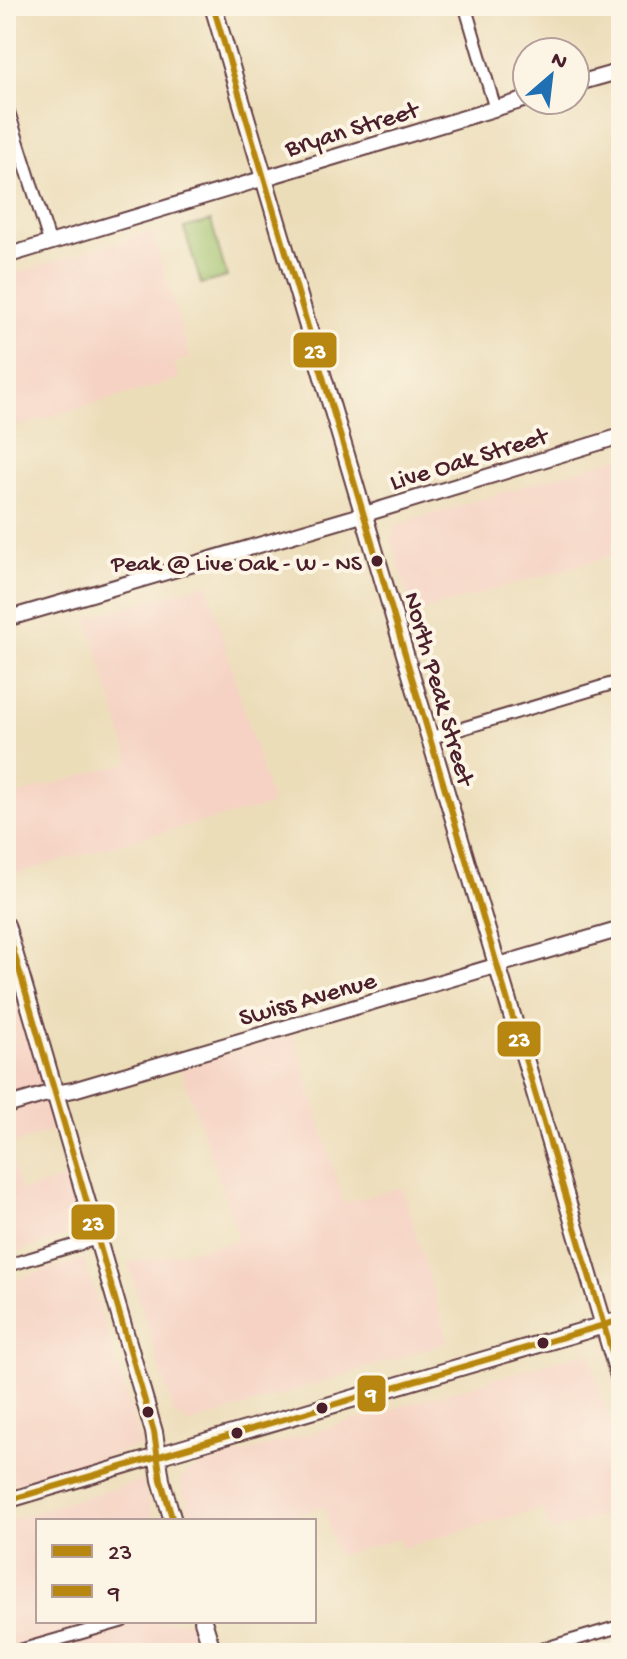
<svg xmlns="http://www.w3.org/2000/svg" width="627" height="1659" font-family="'Gochi Hand',sans-serif">
	<style>
		.built { fill: #f5d2c3 }
		.green { fill: #9ec069; stroke: #74704a; stroke-width: 2 }
		.lines { fill: none; stroke-linecap: round; stroke-linejoin: round }
		.minor-casing { stroke: #623c40; stroke-width: 15 }
		.tertiary-casing { stroke: #623c40; stroke-width: 18 }
		.secondary-casing { stroke: #623c40; stroke-width: 20 }
		.minor { stroke: #fff; stroke-width: 11 }
		.tertiary { stroke: #fff; stroke-width: 14 }
		.secondary { stroke: #fff; stroke-width: 16 }
		.bus-1-casing { stroke: #fcf5e5; stroke-width: 12 }
		.bus-2-casing { stroke: #fcf5e5; stroke-width: 12 }
		.bus-1 { stroke: #b78711; stroke-width: 6 }
		.bus-2 { stroke: #b78711; stroke-width: 6 }
		.bus-dot { fill: #4a1f2b; stroke: #fcf5e5; stroke-width: 3 }
		.labels { text-anchor: middle; stroke-width: 8; stroke-linejoin: round; paint-order: stroke }
		.bus-label { font-size: 24px; fill: #4a1f2b; stroke: #fcf5e5; text-anchor: end }
		.street-label { font-size: 26px; fill: #4a1f2b; stroke: #fcf5e5 }
		.line-badge { stroke: #fcf5e5; stroke-width: 3 }
		.badge-label { font-size: 22px; text-anchor: middle; font-weight: bold; fill: #fff }
	</style>
	<rect width="100%" height="100%" fill="#fcf5e5"/>
	<filter id="ink" filterUnits="userSpaceOnUse"><feTurbulence type="fractalNoise" baseFrequency=".0125" numOctaves="2"/><feDisplacementMap in="SourceGraphic" scale="16" xChannelSelector="R" yChannelSelector="G"/><feConvolveMatrix kernelMatrix="1 2 1 2 8 2 1 2 1" color-interpolation-filters="sRGB"/></filter>
	<filter id="wash" filterUnits="userSpaceOnUse"><feTurbulence type="fractalNoise" baseFrequency=".006" numOctaves="4" result="noise"/><feDisplacementMap in="SourceGraphic" scale="32" xChannelSelector="R" yChannelSelector="G"/><feGaussianBlur stdDeviation="1.8" result="paint"/><feColorMatrix in="noise" values="0 0 0 0 0 0 0 0 0 0 0 0 0 0 0 0 0 1.4 0 .05"/><feComposite in="paint" operator="in"/></filter>
	<g filter="url(#wash)">
		<rect width="100%" height="100%" fill="#ecddb9"/>
		<g class="built">
			<path d="M152,230L190,358L174,363L179,379L6,430V281L20,272Z"/>
			<path d="M621,457V553L412,614L391,538L398,524Z"/>
			<path d="M207,583L272,805L152,835L11,875L6,857V798L130,762L87,618Z"/>
			<path d="M6,966L59,1129L7,1146L21,1191L70,1177L84,1231L6,1255Z"/>
			<path d="M294,1034L344,1203L402,1187L449,1342L190,1424L174,1415L128,1263L235,1241L237,1233L181,1069Z"/>
			<path d="M84,1259L142,1446L6,1487V1282Z"/>
			<path d="M584,1352L590,1354L621,1461V1511L550,1532L542,1508L402,1548L399,1539L336,1556L324,1507L291,1516L292,1521H192L180,1481L186,1473L202,1465Z"/>
			<path d="M142,1480L155,1521H38V1621H190L200,1653H6V1521Z"/>
		</g>
		<path class="green" d="M211,221L227,277L201,284L184,228Z"/>
	</g>
	<g filter="url(#ink)">
		<g class="lines">
			<g class="minor-casing">
				<g id="minor">
					<path d="M465,6L495,108"/>
					<path d="M6,104L50,243"/>
					<path d="M430,738L621,681"/>
					<path d="M6,1266L99,1238"/>
					<path d="M11,1653L122,1621"/>
					<path d="M530,1653L621,1626"/>
				</g>
			</g>
			<g class="tertiary-casing">
				<g id="tertiary">
					<path d="M575,84L621,71"/>
					<path d="M6,256L527,99"/>
					<path d="M6,619L365,514L621,436"/>
					<path d="M6,1106L43,1095L73,1090L621,929"/>
					<path d="M6,1501L157,1456"/>
				</g>
			</g>
			<g class="secondary-casing">
				<g id="secondary">
					<path d="M213,6L621,1383"/>
					<path d="M6,925L154,1432L161,1480L173,1521"/>
					<path d="M157,1456L621,1320"/>
					<path d="M203,1621L213,1653"/>
				</g>
			</g>
			<use href="#minor" class="minor"/>
			<use href="#tertiary" class="tertiary"/>
			<use href="#secondary" class="secondary"/>
			<g class="bus-1-casing">
				<g id="bus-1">
					<path d="M213,6L621,1383"/>
					<path d="M6,925L154,1432L161,1480L173,1521"/>
				</g>
			</g>
			<g class="bus-2-casing">
				<path id="bus-2" d="M6,1501L621,1320"/>
			</g>
			<use href="#bus-1" class="bus-1"/>
			<use href="#bus-2" class="bus-2"/>
		</g>
	</g>
	<g class="bus-dot">
		<circle cx="377" cy="561" r="7"/>
		<circle cx="543" cy="1343" r="7"/>
		<circle cx="322" cy="1408" r="7"/>
		<circle cx="148" cy="1412" r="7"/>
		<circle cx="237" cy="1433" r="7"/>
	</g>
	<g class="labels">
		<g class="bus-label">
			<text x="362" y="570">Peak @ Live Oak - W - NS</text>
		</g>
		<g class="street-label">
			<text transform="translate(351 127) rotate(-17)" y="9">Bryan Street</text>
			<text transform="translate(468 457) rotate(-17)" y="9">Live Oak Street</text>
			<text transform="translate(441 688) rotate(74)" y="9">North Peak Street</text>
			<text transform="translate(307 997) rotate(-16)" y="9">Swiss Avenue</text>
		</g>
	</g>
	<g class="line-badge">
		<rect x="292" y="331" width="46" height="38" rx="8" fill="#b78711"/>
		<rect x="496" y="1020" width="46" height="38" rx="8" fill="#b78711"/>
		<rect x="70" y="1203" width="46" height="38" rx="8" fill="#b78711"/>
		<rect x="356" y="1374" width="31" height="39" rx="8" fill="#b78711"/>
	</g>
	<g class="badge-label">
		<text x="315" y="358">23</text>
		<text x="519" y="1046">23</text>
		<text x="93" y="1230">23</text>
		<text x="371" y="1401">9</text>
	</g>
	<rect width="627" height="1659" fill="none" stroke="#fcf5e5" stroke-width="32"/>
	<rect x="36" y="1519" width="280" height="104" fill="#fcf5e5" stroke="#b59f9b" stroke-width="2"/>
	<rect x="52" y="1545" width="40" height="12" fill="#b78711" stroke="#b59f9b" stroke-width="2"/>
	<text x="108" y="1559" font-size="24" fill="#4a1f2b">23</text>
	<rect x="52" y="1585" width="40" height="12" fill="#b78711" stroke="#b59f9b" stroke-width="2"/>
	<text x="108" y="1599" font-size="24" fill="#4a1f2b">9</text>
	<g transform="translate(551 76) rotate(28)"><circle r="38" fill="#fcf5e5" stroke="#b59f9b" stroke-width="2"/>
	<path d="M0-6L14 30L0 20L-14 30Z" fill="#1f6fb2"/>
	<text y="-12" font-size="22" font-weight="bold" text-anchor="middle" fill="#4a1f2b">N</text>
	</g>
</svg>
